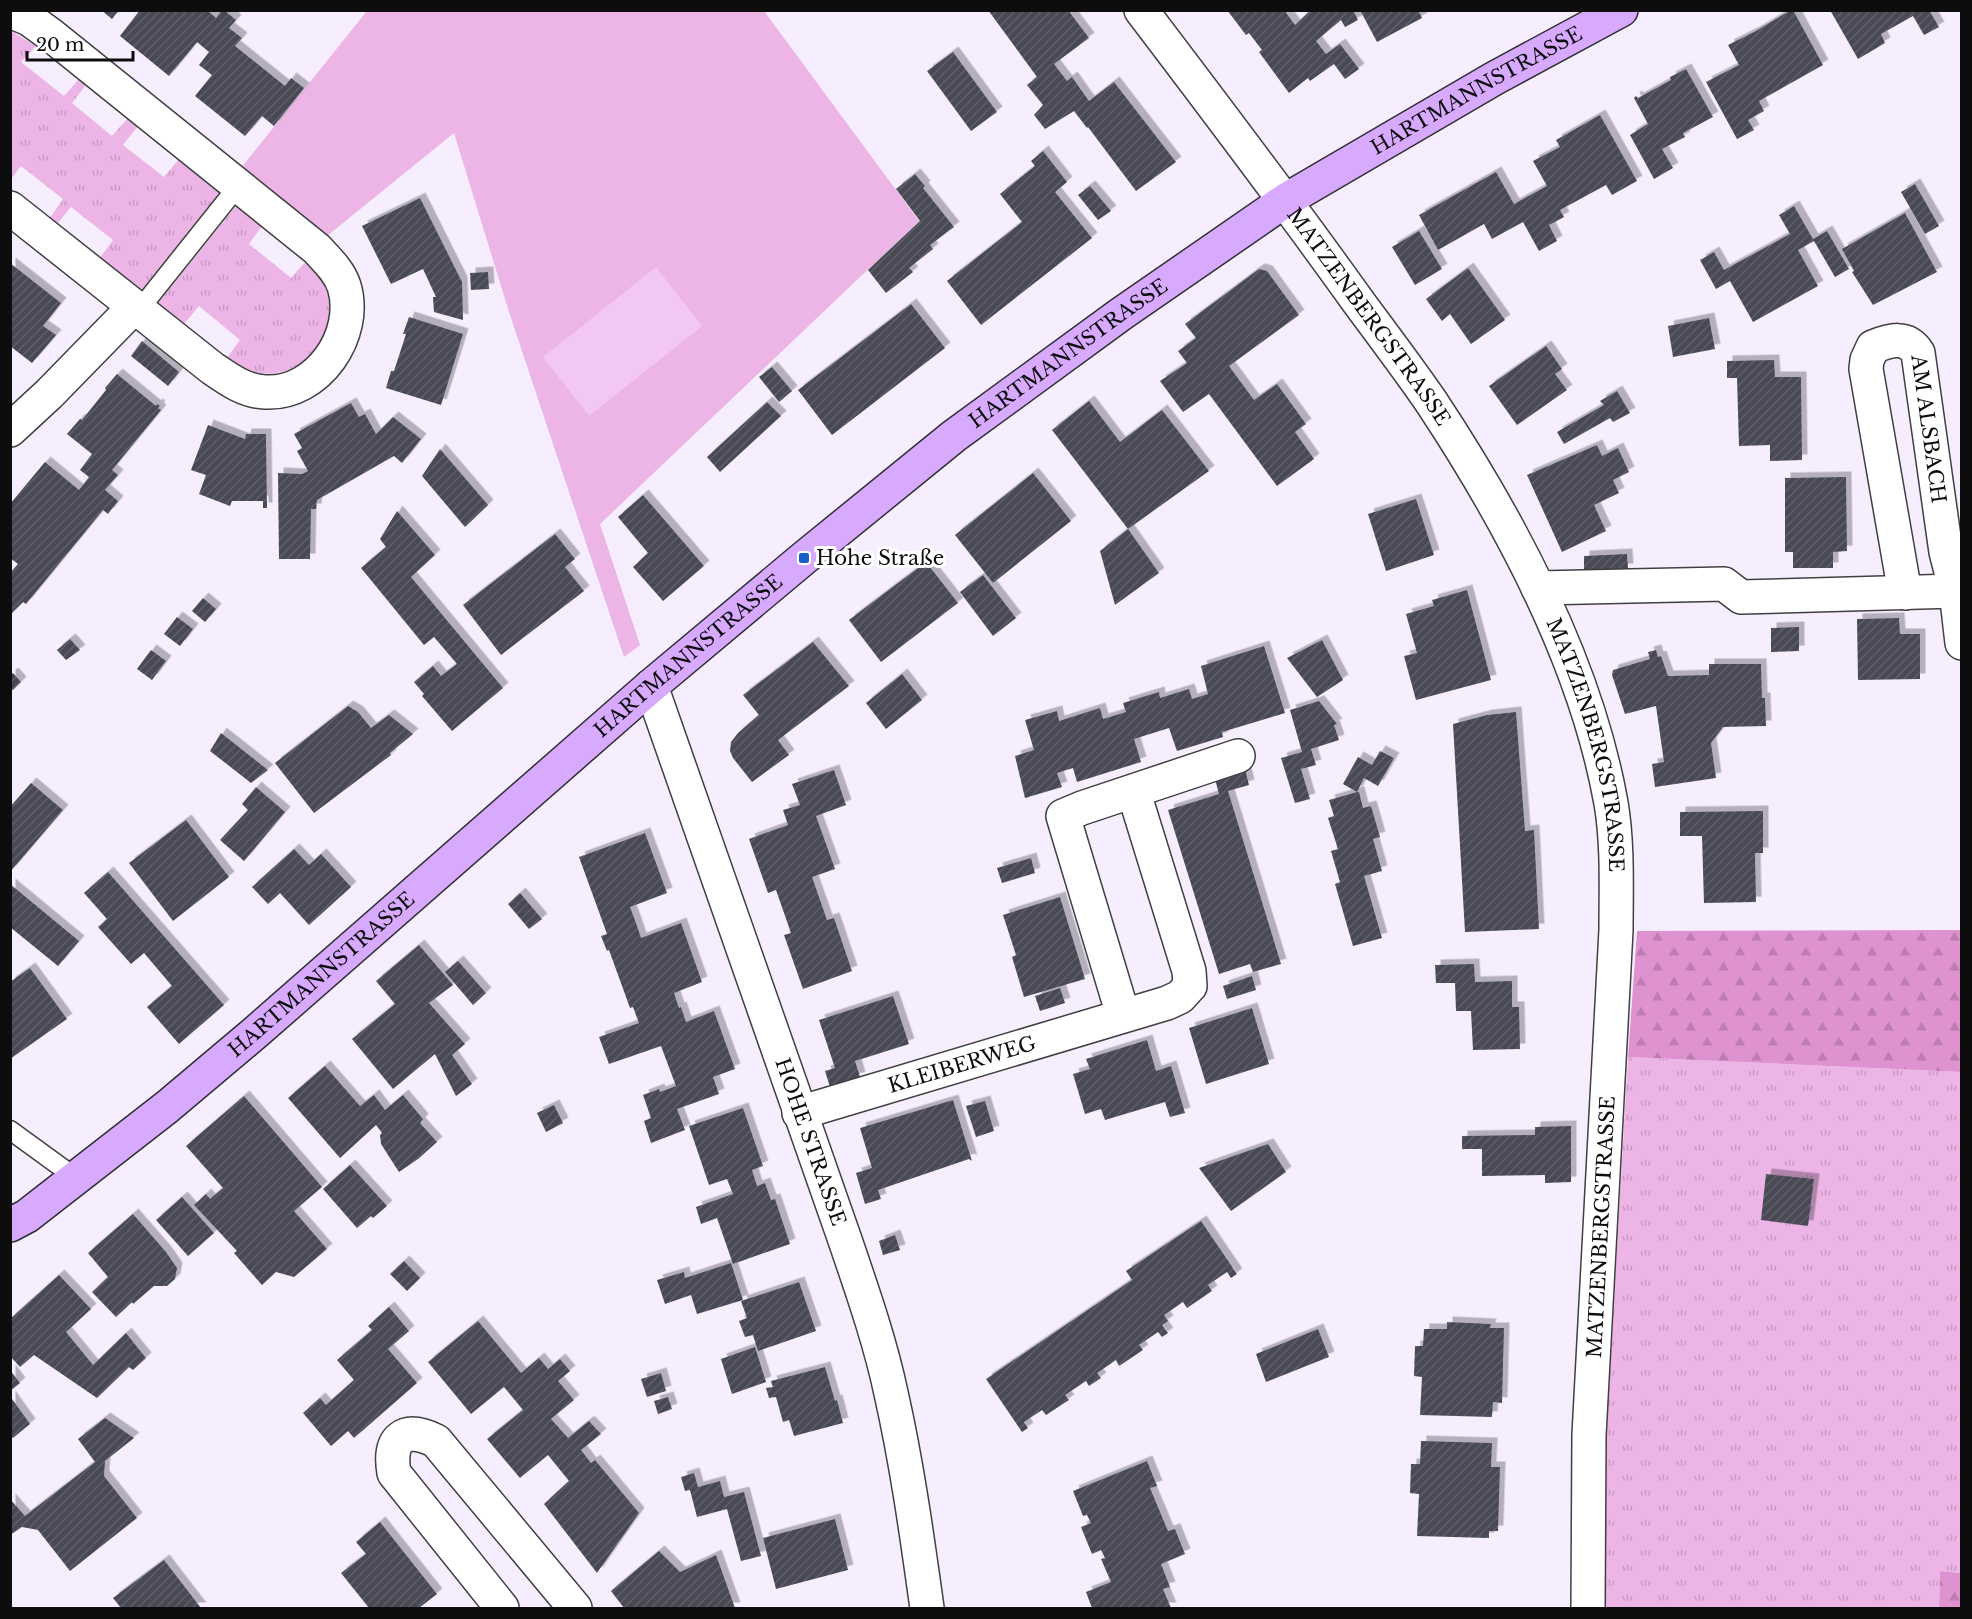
<svg xmlns="http://www.w3.org/2000/svg" width="1972" height="1619" font-family="'Libre Baskerville',serif">
	<style>
		.grass { fill: url(#grass-tufts) }
		.forest { fill: url(#forest-firs) }
		.park { fill: #edb4e6 }
		.pitch { fill: #f3c7f3 }
		.building { fill: url(#building-hatch); filter: url(#shadow) }
		.lines { fill: none; stroke-linecap: round; stroke-linejoin: round }
		.service-casing { stroke: #404040; stroke-width: 21 }
		.minor-casing { stroke: #404040; stroke-width: 36 }
		.secondary-casing { stroke: #2f2f2f; stroke-width: 36 }
		.service { stroke: #fff; stroke-width: 18 }
		.minor { stroke: #fff; stroke-width: 33 }
		.secondary { stroke: #d7a9ff; stroke-width: 33 }
		.poi-dot { fill: #1a60c9; stroke: #fff; stroke-width: 2 }
		.labels { text-anchor: middle; stroke-width: 6; stroke-linejoin: round; paint-order: stroke }
		.street-label { font-size: 20px; fill: #0d0d0d; stroke: #fff }
		.poi-label { font-size: 20px; fill: #0d0d0d; stroke: #fff; text-anchor: start }
	</style>
	<defs>
		<pattern id="grass-tufts" width="24" height="20" patternUnits="userSpaceOnUse" patternTransform="scale(1.5)"><rect width="24" height="20" fill="#edb4e6"/><path d="M3 7l-1-3M5 7V3M7 7l1-3M15 17l-1-3M17 17v-4M19 17l1-3" fill="none" stroke="#ca9ac4"/></pattern>
		<pattern id="forest-firs" width="22" height="20" patternUnits="userSpaceOnUse" patternTransform="scale(1.5)"><rect width="22" height="20" fill="#df92d0"/><path d="M5 1l3.5 6h-7zM16 11l3.5 6h-7z" fill="#be7db1"/></pattern>
		<pattern id="building-hatch" width="6" height="6" patternUnits="userSpaceOnUse" patternTransform="scale(1.5)"><rect width="6" height="6" fill="#494957"/><path d="M-1 1l2-2M0 6l6-6M5 7l2-2" fill="none" stroke="#5f5f6a"/></pattern>
		<filter id="shadow"><feDropShadow dx="5.5" dy="-5.5" stdDeviation="0" flood-color="#0004"/></filter>
	</defs>
	<rect width="100%" height="100%" fill="#f6eeff"/>
	<g class="grass">
		<path d="M11,31L36,46L21,62L64,96L79,79L86,85L72,103L112,136L127,119L138,126L123,145L164,177L179,159L224,197L146,295L100,258L113,240L71,207L57,224L50,218L63,199L21,166L11,179V162L12,160L10,158Z"/>
		<path d="M236,206L262,226L249,244L291,278L306,261C313,269 321,277 325,287C350,347 281,400 226,359L240,340L199,306L184,324L158,303Z"/>
		<path d="M1628,1057L1961,1072L1962,1573L1940,1571L1939,1608H1606V1438Z"/>
	</g>
	<g class="forest">
		<path d="M1961,930V1072L1628,1057L1637,931Z"/>
		<path d="M1940,1571L1961,1573V1608H1939Z"/>
	</g>
	<path class="park" d="M367,11H764L919,221L600,524L640,645L624,657L509,312L454,133L327,236L241,168Z"/>
	<path class="pitch" d="M656,267L702,326L589,416L543,357Z"/>
	<g class="building">
		<path d="M101,10H119L112,19Z"/>
		<path d="M140,10H207L216,18L222,10H224L236,20L229,28L242,38L235,46L285,86L291,78L304,88L274,126L262,116L245,136L195,96L212,75L199,65L209,52L197,42L169,76L120,36Z"/>
		<path d="M988,10H1068L1089,38L1054,64L1067,81L1072,77L1089,101L1114,82L1176,162L1136,191L1088,127L1087,128L1074,111L1045,129L1034,115L1043,105L1027,85L1037,77Z"/>
		<path d="M1227,10H1284L1295,25L1311,10H1353L1358,20L1345,27L1341,20L1316,41L1326,54L1340,44L1359,69L1345,79L1334,64L1310,81L1308,78L1289,93L1259,52L1262,50L1249,33L1246,35Z"/>
		<path d="M1360,10H1418L1422,18L1377,42Z"/>
		<path d="M1791,10H1793L1823,65L1759,101L1764,111L1748,120L1754,130L1737,139L1706,82L1739,65L1728,45L1756,31Z"/>
		<path d="M1830,10H1929L1939,27L1924,35L1913,16L1881,34L1885,43L1858,59Z"/>
		<path d="M953,52L997,112L971,131L927,71Z"/>
		<path d="M1686,69L1713,117L1683,133L1685,137L1662,149L1673,168L1654,179L1630,135L1648,124L1634,98L1636,96L1638,98L1671,80L1670,77Z"/>
		<path d="M1600,115L1637,181L1612,195L1606,185L1560,210L1564,217L1549,225L1557,241L1539,251L1523,222L1492,239L1484,224L1438,250L1419,215L1496,172L1514,204L1547,186L1533,161L1560,147L1556,140Z"/>
		<path d="M1043,151L1067,182L1055,192L1092,238L981,325L947,281L1022,222L1000,194L1035,166L1031,161Z"/>
		<path d="M915,174L925,186L923,188L954,227L930,245L933,249L909,268L913,272L886,293L868,270L920,221L896,189Z"/>
		<path d="M1915,184L1939,226L1925,234L1901,192Z"/>
		<path d="M1090,186L1111,211L1098,220L1078,195Z"/>
		<path d="M420,198L462,282L463,320L434,312L433,297H436L423,269L391,284L362,226Z"/>
		<path d="M1794,206L1813,239L1827,231L1849,269L1835,277L1814,241L1798,250L1818,286L1753,322L1730,281L1716,289L1700,260L1714,252L1724,270L1790,234L1779,215Z"/>
		<path d="M1905,213L1937,272L1873,305L1852,272L1854,271L1842,249Z"/>
		<path d="M1419,231L1442,269L1415,285L1392,247Z"/>
		<path d="M10,263L61,303L43,326L56,335L32,363L10,346Z"/>
		<path d="M1468,268L1505,320L1471,344L1450,314L1442,321L1426,299Z"/>
		<path d="M1259,269L1267,271L1299,315L1229,366L1254,400L1277,384L1306,424L1295,432L1314,459L1277,486L1209,394L1183,412L1160,381L1187,363L1178,351L1196,338L1185,324Z"/>
		<path d="M488,272L489,289L471,290L470,273Z"/>
		<path d="M911,304L945,348L832,435L798,390Z"/>
		<path d="M409,317L463,334L441,405L386,388L391,371H394L406,334H403Z"/>
		<path d="M1709,318L1715,349L1673,357L1668,326Z"/>
		<path d="M142,341L179,372L168,386L131,356Z"/>
		<path d="M1546,346L1562,369L1555,374L1567,390L1517,425L1489,386Z"/>
		<path d="M1774,360L1775,377H1801L1802,460L1770,461V445L1739,446L1737,378H1727V361Z"/>
		<path d="M772,367L792,391L779,402L759,377Z"/>
		<path d="M117,374L156,406L157,404L160,406L158,408L161,410L112,470L118,475L105,490L118,501L108,514L103,510L26,604L23,602L10,615V573L18,564L10,558V504L45,462L79,490L89,477L80,470L92,454L67,434L80,419L82,420L106,390L105,388Z"/>
		<path d="M1617,391L1630,413L1613,422L1610,418L1564,444L1557,432L1604,405L1600,401Z"/>
		<path d="M1089,401L1120,442L1162,410L1209,471L1128,529L1052,430Z"/>
		<path d="M767,402L781,416L720,472L707,457Z"/>
		<path d="M351,403L359,417L365,414L376,434L393,417L421,439L402,463L394,456L317,500L316,509H311L310,559H279L278,473L302,474L308,471L297,451L302,448L294,434Z"/>
		<path d="M208,425L245,439L246,434H266L267,508H263V501H232L230,506L199,494L206,475L191,470Z"/>
		<path d="M1597,445L1602,456L1618,448L1629,472L1613,480L1619,493L1594,505L1606,531L1562,552L1527,475Z"/>
		<path d="M440,449L488,505L465,527L422,476Z"/>
		<path d="M1033,473L1071,521L993,583L955,535Z"/>
		<path d="M1846,477L1847,551L1833,552V568H1793V552H1785V478Z"/>
		<path d="M643,495L704,566L663,601L633,567L648,553L618,517Z"/>
		<path d="M1416,499L1434,555L1386,571L1368,514Z"/>
		<path d="M397,511L435,555L411,577L503,688L452,731L422,696L424,694L414,682L433,666L441,676L457,664L434,637L424,645L361,568L386,547L380,539Z"/>
		<path d="M1128,529L1159,573L1115,605L1100,551Z"/>
		<path d="M555,534L575,559L565,567L584,591L501,655L463,605Z"/>
		<path d="M1627,554L1628,569L1584,571V556Z"/>
		<path d="M926,562L958,603L881,662L849,620Z"/>
		<path d="M983,575L1016,618L993,636L960,592Z"/>
		<path d="M1467,590L1491,680L1416,700L1404,656L1417,653L1406,614L1434,606L1432,600Z"/>
		<path d="M203,598L216,609L205,622L192,611Z"/>
		<path d="M177,617L193,629L180,646L164,634Z"/>
		<path d="M1899,618L1900,634H1920V679L1858,680L1857,619Z"/>
		<path d="M1799,627V651L1771,652V628Z"/>
		<path d="M70,639L80,650L66,660L57,650Z"/>
		<path d="M1322,640L1343,680L1317,697L1287,658Z"/>
		<path d="M813,642L849,686L778,740L789,755L752,782L733,758L730,751L731,742L738,733L759,715L743,695Z"/>
		<path d="M1264,646L1285,713L1222,732L1223,737L1177,751L1169,728L1134,739L1141,762L1077,782L1073,768L1057,773L1062,787L1025,798L1015,756L1034,750L1025,720L1057,711L1059,721L1100,708L1103,719L1126,712L1123,703L1159,692L1160,698L1189,689L1192,699L1208,694L1201,666Z"/>
		<path d="M151,650L166,661L152,680L137,669Z"/>
		<path d="M1656,650L1658,657L1661,656L1668,676L1709,675V664H1761L1762,698H1765L1766,726L1723,727L1711,743L1716,778L1655,787L1652,764L1664,762L1656,706L1625,714L1612,675L1613,670L1650,659L1648,652Z"/>
		<path d="M13,673L21,682L13,690L10,688V675Z"/>
		<path d="M902,674L922,700L886,729L866,703Z"/>
		<path d="M1319,701L1337,724L1334,725L1339,740L1311,749L1316,765L1301,769L1310,799L1295,803L1281,758L1302,752L1290,710Z"/>
		<path d="M348,706L358,712L371,728L389,715L413,734L390,753L391,755L314,813L275,763Z"/>
		<path d="M1516,712L1525,831L1534,830L1539,929L1465,932L1453,724L1487,715Z"/>
		<path d="M221,733L268,770L251,783L210,751Z"/>
		<path d="M1380,751L1394,758L1378,786L1364,778L1357,792H1359L1363,808L1371,806L1380,837L1373,839L1382,871L1364,876L1382,938L1353,946L1335,884L1340,882L1331,851L1338,849L1328,818L1334,816L1329,800L1357,792L1343,784L1358,757L1372,765Z"/>
		<path d="M1245,769L1249,785L1228,791L1281,964L1253,972L1250,964L1219,974L1168,810L1219,794L1215,779Z"/>
		<path d="M834,770L846,805L816,816L835,869L812,877L827,920L834,918L852,971L803,989L784,935L791,933L776,890L768,893L749,839L788,825L783,810L800,805L792,784Z"/>
		<path d="M31,783L63,810L10,872V807Z"/>
		<path d="M256,787L285,812L244,861L220,840L248,810L242,804Z"/>
		<path d="M1763,811V853H1755L1756,902L1704,903L1702,836H1680V812Z"/>
		<path d="M186,820L229,877L173,921L129,863Z"/>
		<path d="M645,833L667,893L630,907L636,923L641,938L681,923L702,982L674,993L679,1008L681,1007L686,1022L714,1011L735,1069L713,1077L719,1094L677,1109L685,1130L651,1143L644,1121L651,1118L643,1095L659,1089L660,1092L676,1086L661,1046L609,1064L599,1037L639,1023L633,1007L630,1008L609,950L607,951L601,936L607,934L579,857Z"/>
		<path d="M294,849L309,865L321,854L351,887L309,925L280,893L268,904L252,887Z"/>
		<path d="M1031,858L1035,873L1002,883L997,868Z"/>
		<path d="M108,872L224,1005L179,1044L147,1007L172,986L144,953L131,964L98,927L107,919L84,893Z"/>
		<path d="M10,884L79,941L58,966L10,927Z"/>
		<path d="M520,893L542,919L529,929L508,904Z"/>
		<path d="M1060,897L1085,979L1024,997L1012,957L1016,955L1003,915Z"/>
		<path d="M419,945L453,985L429,1003L465,1044L452,1055L472,1084L456,1096L435,1054L393,1089L352,1039L395,1004L376,981Z"/>
		<path d="M458,961L486,993L473,1005L445,972Z"/>
		<path d="M1474,964L1475,982L1512,981V1007H1519L1520,1049L1473,1050L1471,1011H1456L1455,983H1436L1435,965Z"/>
		<path d="M30,968L67,1019L10,1059V982Z"/>
		<path d="M1252,976L1256,990L1227,999L1223,986Z"/>
		<path d="M1060,988L1065,1003L1040,1011L1035,996Z"/>
		<path d="M893,996L909,1044L855,1061L860,1077L830,1087L825,1071L835,1068L819,1020Z"/>
		<path d="M1252,1008L1269,1064L1206,1084L1189,1028Z"/>
		<path d="M1147,1040L1156,1071L1171,1066L1185,1113L1170,1117L1165,1102L1105,1120L1101,1109L1085,1114L1073,1074L1090,1069L1086,1059Z"/>
		<path d="M325,1066L360,1106L374,1095L385,1110L403,1095L423,1119L420,1123L437,1142L418,1159L399,1172L381,1144L380,1135L382,1133L376,1125L340,1158L288,1098Z"/>
		<path d="M244,1096L322,1187L294,1211L327,1249L294,1277L276,1272L262,1285L234,1253L237,1251L194,1205L206,1194L210,1199L223,1188L186,1146Z"/>
		<path d="M953,1100L972,1161L969,1159L878,1190L881,1199L865,1204L856,1173L872,1168L860,1128Z"/>
		<path d="M985,1101L994,1131L976,1137L966,1106Z"/>
		<path d="M554,1105L563,1123L546,1132L537,1113Z"/>
		<path d="M743,1108L763,1166L752,1170L757,1186L765,1183L771,1200L775,1199L790,1244L733,1264L717,1218L701,1224L696,1207L733,1194L727,1179L709,1185L689,1126Z"/>
		<path d="M1571,1126V1182L1545,1183V1175L1482,1176V1149H1462V1136L1535,1135V1127Z"/>
		<path d="M1268,1144L1286,1172L1231,1211L1199,1168Z"/>
		<path d="M350,1165L387,1206L373,1218L371,1216L357,1228L323,1189Z"/>
		<path d="M1766,1174L1814,1179L1808,1226L1761,1220Z"/>
		<path d="M182,1197L214,1233L188,1256L156,1220Z"/>
		<path d="M133,1214L166,1252L177,1268L175,1279L167,1286H154L133,1304L132,1302L116,1317L92,1292L108,1277L88,1253Z"/>
		<path d="M1201,1221L1237,1274L1231,1278L1227,1272L1208,1285L1212,1291L1187,1308L1183,1302L1164,1315L1168,1321L1162,1325L1168,1333L1162,1337L1158,1332L1139,1345L1143,1350L1119,1366L1116,1360L1097,1373L1101,1378L1089,1386L1086,1381L1065,1395L1069,1400L1046,1415L1042,1410L1024,1422L1028,1428L1022,1432L986,1379L1132,1280L1126,1271Z"/>
		<path d="M895,1235L900,1250L883,1255L879,1241Z"/>
		<path d="M404,1261L420,1278L407,1291L390,1274Z"/>
		<path d="M731,1263L743,1300L697,1314L691,1295L665,1304L657,1280L684,1272L685,1278Z"/>
		<path d="M59,1275L91,1309L66,1332L93,1365L126,1333L146,1358L133,1370L129,1367L97,1398L34,1355L20,1367L10,1356V1319Z"/>
		<path d="M799,1282L816,1331L758,1351L753,1335L745,1337L739,1321L747,1318L741,1301Z"/>
		<path d="M389,1307L409,1331L388,1349L417,1383L354,1438L348,1431L331,1446L303,1413L320,1398L326,1405L354,1380L337,1360L372,1330L368,1326Z"/>
		<path d="M478,1321L521,1373L539,1358L548,1369L560,1359L570,1371L558,1381L574,1400L551,1419L568,1438L589,1421L601,1434L581,1450L591,1463L595,1460L639,1513L597,1573L544,1504L569,1481L548,1455L520,1478L487,1439L523,1410L504,1387L471,1414L428,1362Z"/>
		<path d="M1447,1322L1491,1324L1490,1328H1504L1502,1403L1493,1402L1492,1417L1420,1415L1422,1377L1414,1376L1415,1346H1423L1424,1329H1447Z"/>
		<path d="M1318,1329L1329,1357L1266,1382L1256,1354Z"/>
		<path d="M755,1347L766,1382L732,1394L721,1359Z"/>
		<path d="M825,1367L835,1401L837,1400L843,1423L794,1436L789,1420L783,1422L776,1397L769,1398L766,1388L773,1387L771,1381Z"/>
		<path d="M10,1370L20,1383L10,1391Z"/>
		<path d="M661,1373L666,1391L647,1397L641,1379Z"/>
		<path d="M10,1396L30,1424L13,1438L10,1436Z"/>
		<path d="M668,1397L672,1409L658,1414L654,1401Z"/>
		<path d="M105,1418L134,1438L105,1461L104,1476L137,1518L70,1571L38,1530L22,1527L10,1535V1499L25,1516L95,1462L78,1439Z"/>
		<path d="M1421,1441L1492,1443L1491,1467H1500L1498,1531H1489V1538L1417,1536L1419,1494L1410,1493L1411,1464H1420Z"/>
		<path d="M1147,1461L1157,1486L1150,1488L1168,1531L1175,1529L1185,1554L1161,1564L1170,1587L1163,1589L1171,1608H1092L1086,1592L1111,1582L1101,1559L1105,1558L1101,1550L1092,1554L1081,1527L1091,1523L1087,1515L1083,1516L1073,1491Z"/>
		<path d="M694,1473L698,1487L720,1481L724,1497L744,1492L761,1556L741,1561L727,1509L697,1517L690,1490L685,1491L681,1477Z"/>
		<path d="M835,1519L848,1570L776,1589L763,1538Z"/>
		<path d="M380,1522L437,1594L419,1608H369L341,1573L366,1554L356,1542Z"/>
		<path d="M659,1551L680,1572L716,1555L735,1608H624L611,1591Z"/>
		<path d="M164,1560L201,1608H121L113,1598Z"/>
	</g>
	<g class="lines">
		<g class="service-casing">
			<g id="service">
				<path d="M134,307L147,300L238,186"/>
				<path d="M10,1130L76,1178"/>
			</g>
		</g>
		<g class="minor-casing">
			<g id="minor">
				<path id="s1" d="M1141,10C1214,106 1287,202 1357,300C1382,334 1408,368 1432,403C1510,521 1586,663 1611,803C1618,844 1616,889 1616,930L1589,1435L1588,1608"/>
				<path d="M10,11L29,19L51,35L317,249C327,260 339,271 344,286C359,334 318,395 265,392C244,391 228,379 212,368L10,208"/>
				<path d="M10,430L49,394L134,307"/>
				<path d="M1538,588L1724,584L1741,597L1956,591"/>
				<path id="s2" d="M1905,593L1866,369L1867,360L1873,347C1890,340 1907,335 1918,353L1946,552L1956,591L1962,643"/>
				<path id="s3" d="M651,686L845,1240C862,1290 880,1341 891,1393C907,1464 917,1536 927,1608"/>
				<path d="M1123,1015L1063,816L1082,808L1238,756"/>
				<path id="s4" d="M799,1113L1167,1003L1180,997L1190,986L1189,971L1134,793"/>
				<path d="M502,1608L394,1473C388,1438 404,1425 436,1441L575,1608"/>
			</g>
		</g>
		<g class="secondary-casing">
			<g id="secondary">
				<path id="s5" d="M10,1225L27,1216L167,1107L256,1032L651,686L804,558L954,436L1121,314L1286,200L1495,78L1621,10"/>
			</g>
		</g>
		<use href="#service" class="service"/>
		<use href="#minor" class="minor"/>
		<use href="#secondary" class="secondary"/>
	</g>
	<rect class="poi-dot" x="798" y="552" width="12" height="12" rx="3"/>
	<g class="labels">
		<g class="street-label">
			<text dy="7" stroke="none"><textPath href="#s5" startOffset="1858">HARTMANNSTRASSE</textPath></text>
			<text dy="7" stroke="none"><textPath href="#s1" startOffset="382">MATZENBERGSTRASSE</textPath></text>
			<text dy="7" stroke="none"><textPath href="#s5" startOffset="1372">HARTMANNSTRASSE</textPath></text>
			<text dy="7" stroke="none"><textPath href="#s2" startOffset="378">AM ALSBACH</textPath></text>
			<text dy="7" stroke="none"><textPath href="#s5" startOffset="886">HARTMANNSTRASSE</textPath></text>
			<text dy="7" stroke="none"><textPath href="#s1" startOffset="868">MATZENBERGSTRASSE</textPath></text>
			<text dy="7" stroke="none"><textPath href="#s5" startOffset="400">HARTMANNSTRASSE</textPath></text>
			<text dy="7" stroke="none"><textPath href="#s4" startOffset="170">KLEIBERWEG</textPath></text>
			<text dy="7" stroke="none"><textPath href="#s3" startOffset="483">HOHE STRASSE</textPath></text>
			<text transform="translate(1601 1227) rotate(-87)" y="7">MATZENBERGSTRASSE</text>
		</g>
		<g class="poi-label">
			<text x="816" y="565">Hohe Straße</text>
		</g>
	</g>
	<rect width="1972" height="1619" fill="none" stroke="#0d0d0d" stroke-width="24"/>
	<path d="M27 51v9h106v-9" fill="none" stroke="#0d0d0d" stroke-width="3"/>
	<text x="36" y="51" font-size="18" fill="#0d0d0d" stroke="#ffffff" stroke-width="4.5" paint-order="stroke">20 m</text>
</svg>
